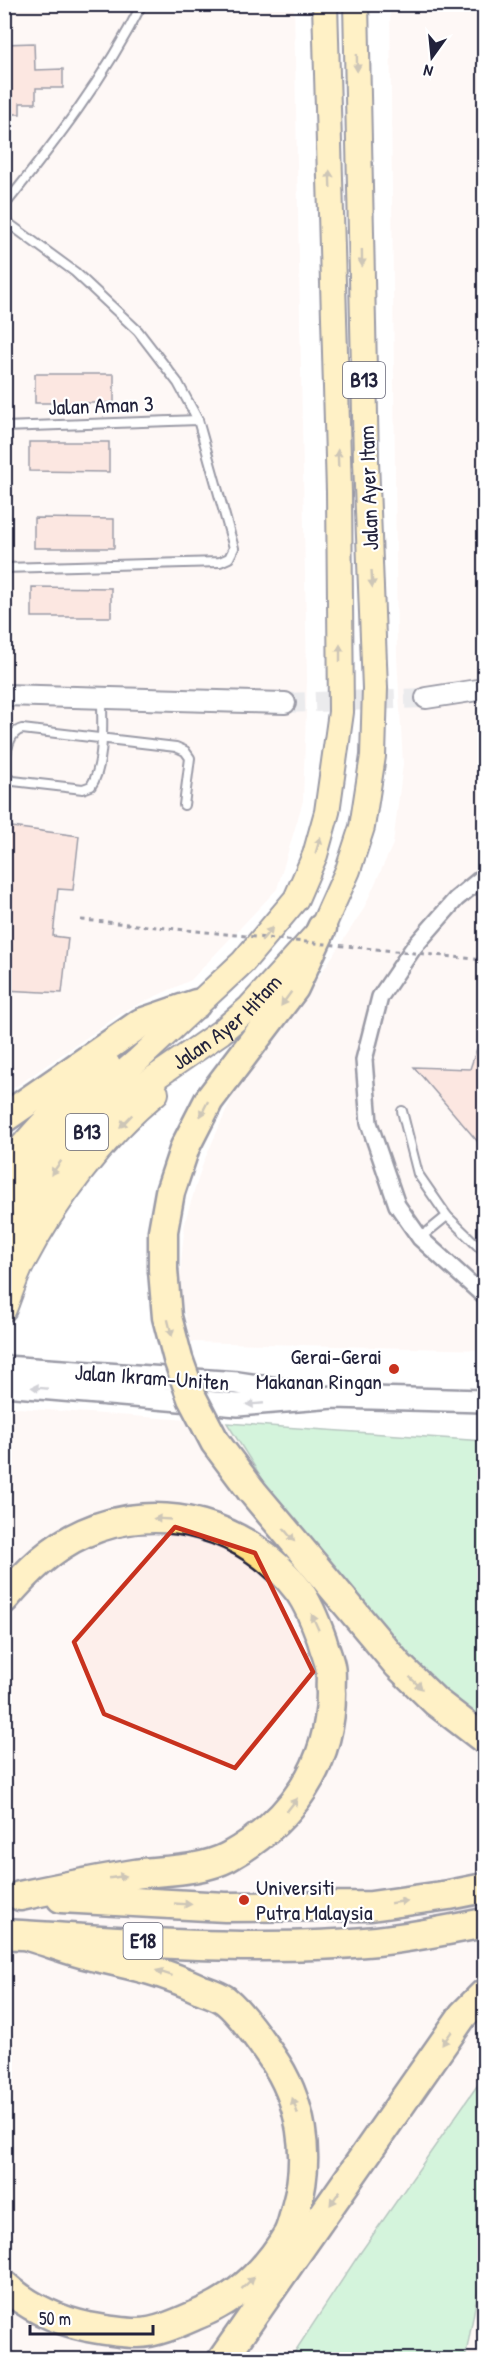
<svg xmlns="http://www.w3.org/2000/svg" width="489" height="2364" font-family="'Patrick Hand',sans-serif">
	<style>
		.built { fill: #fdefeb }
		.green { fill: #a1e6b2; stroke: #628476; stroke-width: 1.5 }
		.building { fill: #f8cabd; stroke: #22223b; stroke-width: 1.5 }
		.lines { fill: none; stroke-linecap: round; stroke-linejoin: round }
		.tertiary-tunnel { stroke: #d3d3d8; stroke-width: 20; stroke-dasharray: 20 10; stroke-linecap: butt }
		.service-casing { stroke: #22223b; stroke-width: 12 }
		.minor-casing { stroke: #22223b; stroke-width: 20 }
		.tertiary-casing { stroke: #22223b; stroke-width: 24 }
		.secondary-casing { stroke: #22223b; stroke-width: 26 }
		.primary-casing { stroke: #22223b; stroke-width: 28 }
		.motorway-casing { stroke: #22223b; stroke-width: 33 }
		.path { stroke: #22223b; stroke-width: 3; stroke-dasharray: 4.5 4.5; stroke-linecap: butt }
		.service { stroke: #fff; stroke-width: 8 }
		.minor { stroke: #fff; stroke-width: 15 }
		.tertiary { stroke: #fff; stroke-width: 20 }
		.secondary { stroke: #fff; stroke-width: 21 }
		.primary { stroke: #ffdf80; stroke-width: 24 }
		.motorway { stroke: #ffdf80; stroke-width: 28 }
		.motorway-bridge-casing { stroke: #22223b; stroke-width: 33; stroke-linecap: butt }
		.path-bridge { stroke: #22223b; stroke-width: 3; stroke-dasharray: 4.5 4.5; stroke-linecap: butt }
		.motorway-bridge { stroke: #ffdf80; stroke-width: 28 }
		.oneway { fill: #90805e }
		.oneway2 { fill: #9c9ca7 }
		.marked { fill: none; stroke: #c8321e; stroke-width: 4.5; stroke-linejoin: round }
		.poi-dot { fill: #c8321e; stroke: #fff; stroke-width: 2 }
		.labels { text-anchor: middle; stroke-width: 4.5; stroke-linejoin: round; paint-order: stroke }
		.shield { fill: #fff; stroke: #646476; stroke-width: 1.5 }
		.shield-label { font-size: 21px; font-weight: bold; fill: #22223b }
		.street-label { font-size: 22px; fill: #22223b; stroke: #fff }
		.poi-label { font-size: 22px; fill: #22223b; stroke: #fff; text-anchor: end }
	</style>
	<rect width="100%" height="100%" fill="#fff"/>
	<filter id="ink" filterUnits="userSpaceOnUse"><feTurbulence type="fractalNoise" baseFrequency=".0167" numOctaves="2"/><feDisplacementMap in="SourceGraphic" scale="12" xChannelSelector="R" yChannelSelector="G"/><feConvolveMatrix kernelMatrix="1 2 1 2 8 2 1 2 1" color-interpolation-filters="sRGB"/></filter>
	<g filter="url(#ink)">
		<g class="built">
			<path d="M5,5H294L307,680L303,801L277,889L191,980L126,1010L5,1094Z"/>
			<path d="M390,5H484V1350L191,1342L179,1286L185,1221L203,1163L235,1091L287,1025L363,910L393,844L403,764L397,657Z"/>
			<path d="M4,1407L484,1441V2359H5Z"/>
		</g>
		<g class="green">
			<path d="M227,1423L484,1441V1720L428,1680L353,1600L270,1491Z"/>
			<path d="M484,2076V2260L465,2359H290L356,2259Z"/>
		</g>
		<g class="building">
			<path d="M34,43L35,70L63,69V88H36V103H20V114H4V44Z"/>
			<rect x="35" y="374" width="79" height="29"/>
			<path d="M29,442H109V472L29,471Z"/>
			<path d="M34,518L114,519V548H34Z"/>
			<path d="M32,587L111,588V617H32Z"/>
			<path d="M4,826L79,836L73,890L58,889L53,936L68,938L62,993L4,990Z"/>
			<path d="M482,1033H484V1149L414,1067L470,1069Z"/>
		</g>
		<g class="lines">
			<path class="tertiary-tunnel" d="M285,703L426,698"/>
			<g class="service-casing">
				<g id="service">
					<path d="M4,206C56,141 104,79 142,4"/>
					<path d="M4,220L75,272L138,331L178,383L198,420L234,548L229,558L220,562L4,568"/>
					<path d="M4,427L198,420"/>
					<path d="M102,699C102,724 105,765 91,786L83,789L13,781L7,778C3,764 6,733 22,729L176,747L185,751L190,758L184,805"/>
					<path d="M402,1111L418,1174L447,1216L484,1252"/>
					<path d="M420,1238L447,1216"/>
				</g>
			</g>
			<g class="minor-casing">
				<path id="minor" d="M484,876L456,899L414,947L380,997L364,1060L369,1123L397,1205L420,1238L484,1296"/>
			</g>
			<g class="tertiary-casing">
				<g id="tertiary">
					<path d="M4,695L285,703"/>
					<path d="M426,698L484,689"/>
				</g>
			</g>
			<g class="secondary-casing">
				<g id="secondary">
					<path d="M4,1367L238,1383L298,1392"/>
					<path d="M4,1385L238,1405L334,1397L484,1401"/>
				</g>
			</g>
			<g class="primary-casing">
				<g id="primary">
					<path d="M4,1169C34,1129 68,1095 108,1065"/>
					<path d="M4,1204L40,1153L68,1120L138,1060L243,962L296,899L315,855L327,812L341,712L339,492L325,4"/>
					<path id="s1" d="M8,1243L31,1202L61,1160L91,1127L131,1094L221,1032L249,1008L322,928L348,870L362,827L373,756L375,688L366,461L356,4"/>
					<path d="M4,1309C10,1294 15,1277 23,1262C54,1202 104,1136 156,1093"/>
				</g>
			</g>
			<g class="motorway-casing">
				<g id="motorway">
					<path d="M4,1118L141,1023L196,1004"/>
					<path d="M4,1251L8,1243"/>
					<path d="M163,1270V1231L170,1192L185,1147L209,1100L294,988L322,928"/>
					<path d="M251,1490L398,1665L436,1702L484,1739"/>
					<path d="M4,1599C27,1572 52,1547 84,1533C160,1499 249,1525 299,1591C309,1605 316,1623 322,1640C324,1648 328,1657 330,1666C332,1674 330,1684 331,1693C331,1765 291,1822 228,1857C201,1871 165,1870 135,1874C96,1880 58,1888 20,1896"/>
					<path d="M61,1898L225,1907L371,1906L449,1895L484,1888"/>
					<path d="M4,1934C126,1941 255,1953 377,1941C413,1937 449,1930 484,1923"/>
					<path d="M4,2285C28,2307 56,2320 88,2327C104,2330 121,2333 138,2333C156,2333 178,2323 194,2316C235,2300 266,2272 288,2234C292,2226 294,2216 296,2208C311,2156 302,2100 271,2056C260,2040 240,2012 225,2000C218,1995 208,1992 200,1989C162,1971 132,1965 92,1956C71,1951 51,1943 31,1937"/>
					<path d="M222,2360L463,2015L484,1994"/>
				</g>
			</g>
			<path class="path" d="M81,920L107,922"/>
			<use href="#service" class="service"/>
			<use href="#minor" class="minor"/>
			<use href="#tertiary" class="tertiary"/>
			<use href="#secondary" class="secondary"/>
			<use href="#primary" class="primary"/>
			<use href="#motorway" class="motorway"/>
			<g class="motorway-bridge-casing">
				<path id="motorway-bridge" d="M163,1270L167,1317L178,1359L192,1398L215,1442L251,1490"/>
			</g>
			<path class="path-bridge" d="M107,922L484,960"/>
			<use href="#motorway-bridge" class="motorway-bridge"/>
		</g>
		<defs><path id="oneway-solid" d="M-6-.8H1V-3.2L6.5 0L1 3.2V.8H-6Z" transform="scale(1.5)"/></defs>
		<g class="oneway">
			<use href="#oneway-solid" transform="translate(357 63) rotate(89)"/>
			<use href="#oneway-solid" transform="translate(330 179) rotate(-92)"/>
			<use href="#oneway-solid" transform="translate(362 258) rotate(89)"/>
			<use href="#oneway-solid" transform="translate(338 458) rotate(-92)"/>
			<use href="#oneway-solid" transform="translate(372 579) rotate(87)"/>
			<use href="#oneway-solid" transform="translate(340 653) rotate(-90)"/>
			<use href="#oneway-solid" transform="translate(318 845) rotate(-74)"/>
			<use href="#oneway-solid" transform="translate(267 934) rotate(-50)"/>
			<use href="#oneway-solid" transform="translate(286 999) rotate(126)"/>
			<use href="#oneway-solid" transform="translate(204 1109) rotate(117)"/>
			<use href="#oneway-solid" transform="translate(126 1121) rotate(134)"/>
			<use href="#oneway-solid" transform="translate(56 1168) rotate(126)"/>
			<use href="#oneway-solid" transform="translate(170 1328) rotate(76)"/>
			<use href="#oneway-solid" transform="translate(162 1519) rotate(-177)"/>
			<use href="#oneway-solid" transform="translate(289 1535) rotate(50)"/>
			<use href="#oneway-solid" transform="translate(315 1622) rotate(-114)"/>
			<use href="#oneway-solid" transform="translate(416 1683) rotate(44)"/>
			<use href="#oneway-solid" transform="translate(292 1805) rotate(-52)"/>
			<use href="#oneway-solid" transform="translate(118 1877) rotate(-8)"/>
			<use href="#oneway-solid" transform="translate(399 1902) rotate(-8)"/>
			<use href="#oneway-solid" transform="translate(183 1904) rotate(3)"/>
			<use href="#oneway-solid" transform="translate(164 1973) rotate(-162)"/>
			<use href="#oneway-solid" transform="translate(447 2038) rotate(125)"/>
			<use href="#oneway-solid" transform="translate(295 2106) rotate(-109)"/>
			<use href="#oneway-solid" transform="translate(335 2198) rotate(125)"/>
			<use href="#oneway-solid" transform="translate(248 2283) rotate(-43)"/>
		</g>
		<g class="oneway2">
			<use href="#oneway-solid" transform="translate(40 1388) rotate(-175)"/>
			<use href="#oneway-solid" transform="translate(255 1404) rotate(175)"/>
		</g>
	</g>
	<path d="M0 0H489V2364H0ZM175,1527L255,1553L313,1672L235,1768L104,1714L74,1642Z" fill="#fff" fill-opacity=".55" fill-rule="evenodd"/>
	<path class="marked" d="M175,1527L255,1553L313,1672L235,1768L104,1714L74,1642Z"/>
	<g class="poi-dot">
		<circle cx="394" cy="1369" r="6"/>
		<circle cx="244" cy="1900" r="6"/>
	</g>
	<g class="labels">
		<g class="shield">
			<rect x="343" y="362" width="42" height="36" rx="4.5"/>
			<rect x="66" y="1114" width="42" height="36" rx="4.5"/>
			<rect x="123.5" y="1923" width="39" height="36" rx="4.5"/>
		</g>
		<g class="shield-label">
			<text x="364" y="387">B13</text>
			<text x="87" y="1139">B13</text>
			<text x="143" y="1948">E18</text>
		</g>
		<g class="street-label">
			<text transform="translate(101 405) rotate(-2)" y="8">Jalan Aman 3</text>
			<text transform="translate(368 488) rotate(-92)" y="8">Jalan Ayer Itam</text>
			<text dy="8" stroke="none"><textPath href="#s1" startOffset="315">Jalan Ayer Hitam</textPath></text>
			<text transform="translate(152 1377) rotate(4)" y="8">Jalan Ikram-Uniten</text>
		</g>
		<g class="poi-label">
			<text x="382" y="1364">Gerai-Gerai<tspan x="382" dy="25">Makanan Ringan</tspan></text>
			<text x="256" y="1895" text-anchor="start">Universiti<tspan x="256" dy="25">Putra Malaysia</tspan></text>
		</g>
	</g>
	<rect width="489" height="2364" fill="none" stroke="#fff" stroke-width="24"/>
	<rect x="12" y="12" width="465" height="2340" fill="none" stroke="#22223b" stroke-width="2" filter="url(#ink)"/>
	<g transform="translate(432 57) rotate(195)" stroke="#ffffff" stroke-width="4.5" paint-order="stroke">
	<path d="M0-4.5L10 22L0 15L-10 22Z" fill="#22223b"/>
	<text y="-9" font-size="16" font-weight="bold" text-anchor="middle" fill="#22223b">N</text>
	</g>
	<path d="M30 2325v9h123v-9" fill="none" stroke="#22223b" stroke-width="3"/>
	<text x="39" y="2325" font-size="18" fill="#22223b" stroke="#ffffff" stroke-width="4.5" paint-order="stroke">50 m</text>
</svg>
